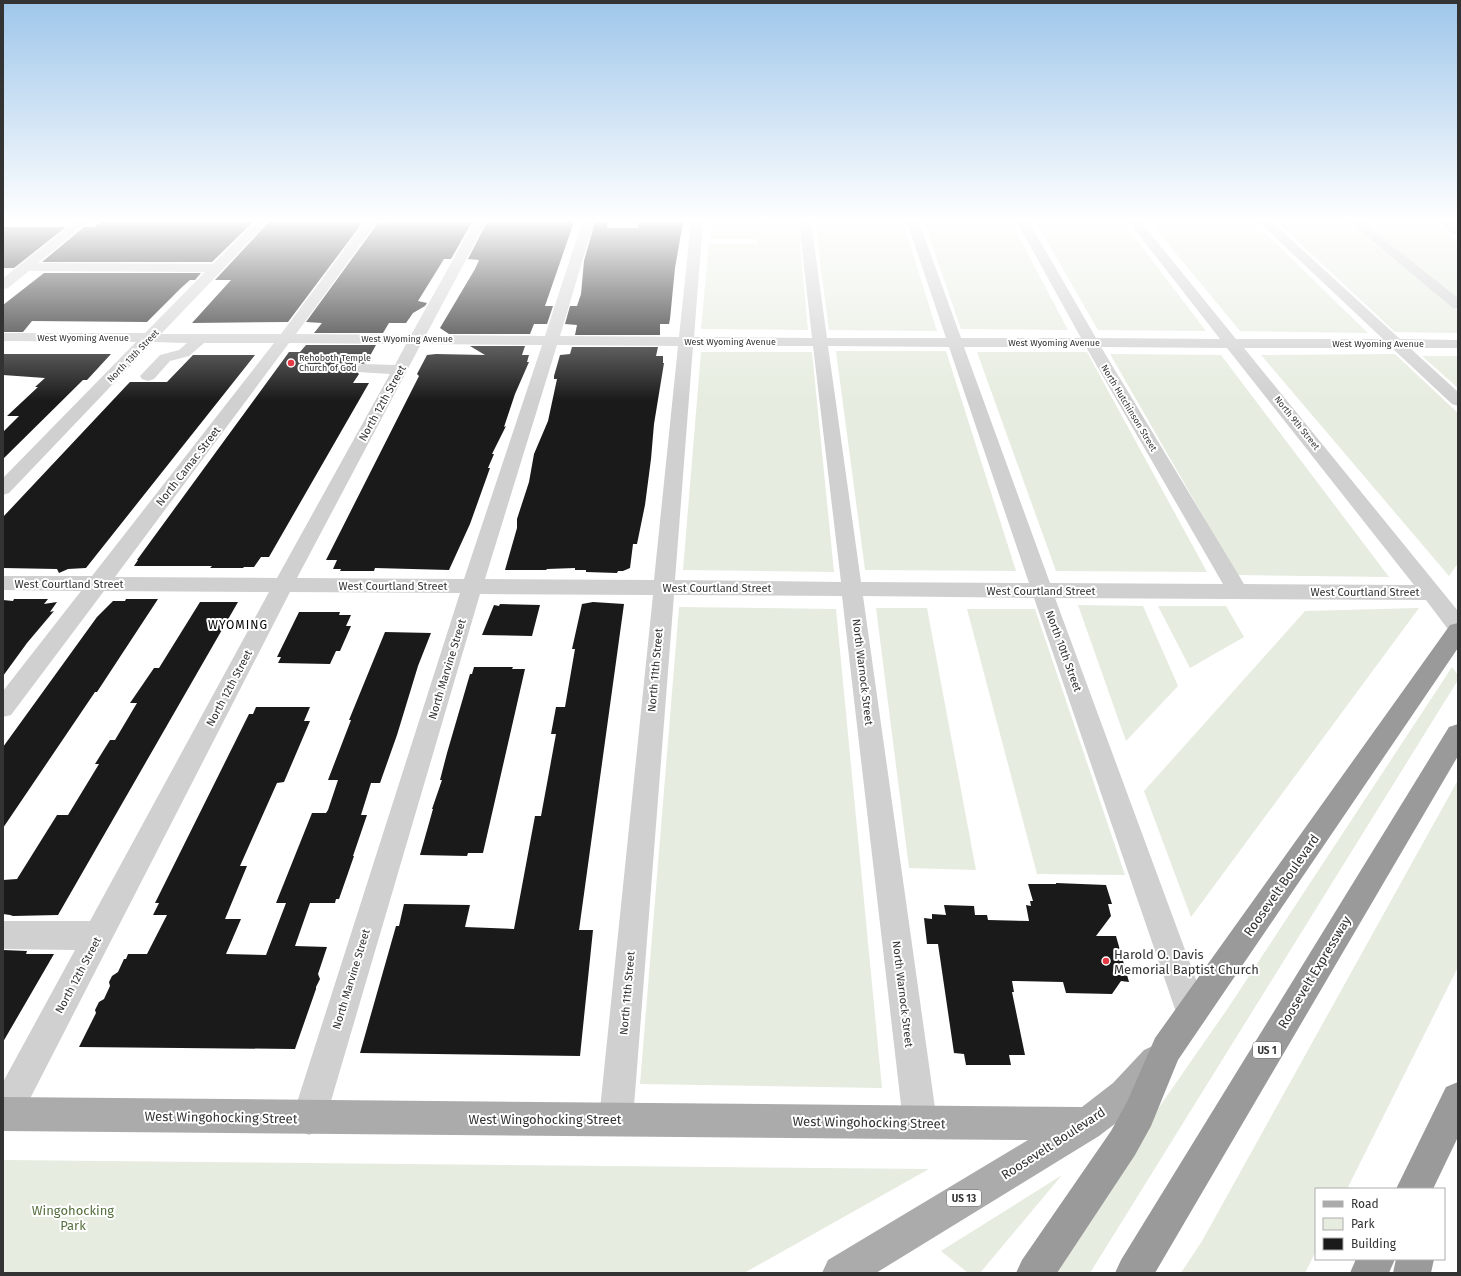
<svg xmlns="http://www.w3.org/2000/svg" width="1461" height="1276" font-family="'Fira Sans',sans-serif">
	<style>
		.green { fill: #e6ecdf }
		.building { fill: #1a1a1a }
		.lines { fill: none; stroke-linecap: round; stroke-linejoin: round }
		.minor { fill: #d0d0d0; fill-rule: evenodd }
		.major { fill: #ababab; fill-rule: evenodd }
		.highway { fill: #9a9a9a; fill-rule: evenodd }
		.poi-dot { fill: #e63946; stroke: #fff; stroke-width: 1.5 }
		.labels { text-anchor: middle; stroke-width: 4; stroke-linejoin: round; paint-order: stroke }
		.far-street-label { font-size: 9px; fill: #333; stroke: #fff }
		.far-poi-label { font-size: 9px; fill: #333; stroke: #fff; text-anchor: start }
		.shield { fill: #fff; stroke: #707070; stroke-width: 1 }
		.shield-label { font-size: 10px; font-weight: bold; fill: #333 }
		.street-label { font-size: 11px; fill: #333; stroke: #fff }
		.neighbourhood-label { font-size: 12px; letter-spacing: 1px; fill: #000; stroke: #fff }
		.near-street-label { font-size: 13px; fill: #333; stroke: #fff }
		.near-poi-label { font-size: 13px; fill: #333; stroke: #fff; text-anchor: start }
		.near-park-label { font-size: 13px; fill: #56703f; stroke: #fff }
	</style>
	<rect width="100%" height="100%" fill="#fff"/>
	<g class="green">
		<path d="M711,222H798L808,330L701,329L709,244H757V239H710Z"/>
		<path d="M815,222H903L937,331L829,330Z"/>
		<path d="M924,222H1011L1068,330L961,329Z"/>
		<path d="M1036,222H1123L1206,331L1098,330Z"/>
		<path d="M1150,222H1254L1368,333L1240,331Z"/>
		<path d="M1277,222H1347L1458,311V333L1395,332Z"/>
		<path d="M1362,222H1431L1458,241V299Z"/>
		<path d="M836,351H946L1016,571L865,570Z"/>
		<path d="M701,352H812L834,572L683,570Z"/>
		<path d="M977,352H1087L1207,572L1056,571Z"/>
		<path d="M1110,354L1221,355L1389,577L1237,575Z"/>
		<path d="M1395,354L1458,413V563L1449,576L1261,355Z"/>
		<path d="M1422,356H1458V388Z"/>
		<path d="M1078,605L1143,606L1178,686L1126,741Z"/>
		<path d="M1158,606H1226L1244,637L1190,668Z"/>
		<path d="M679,607L836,609L882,1088L640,1084Z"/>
		<path d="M876,608H927L976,870L909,868Z"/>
		<path d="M1419,608L1191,917L1144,791L1305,611Z"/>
		<path d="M967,609H1035L1125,875L1037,874Z"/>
		<path d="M1452,667L1458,675V680L1090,1273H1044L1228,1008Z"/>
		<path d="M1458,780V967L1347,1189H1316V1251L1305,1273H1181L1202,1241Z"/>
		<path d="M3,1160L929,1169L744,1273H3Z"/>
		<path d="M1062,1175L980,1273H968L941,1251Z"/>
	</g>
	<g class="building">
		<path d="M101,222H253L212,262H42L84,227H94Z"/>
		<path d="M269,222H363L288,322L192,323L231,280H215Z"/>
		<path d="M432,222H472L451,259H444L418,301L427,303L425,306L413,313L406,323H389L383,333H314L322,323L306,322L378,223Z"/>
		<path d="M487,222H574L545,306H553L547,324H534L530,334H449L440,328L475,269L479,260L468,259Z"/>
		<path d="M595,222H608L607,228H638L639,222H683L675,268L670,319L669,324H660V335H575L577,325L565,324L570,306H577L581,294L584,261Z"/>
		<path d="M3,227H66L14,268H3Z"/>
		<path d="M44,273H201L195,280H190L181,288L147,322L32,321L23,332H3V305Z"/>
		<path d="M306,345H376L366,363L357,365L354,369L359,374L353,383H369L269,557H261L254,567H244L243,568H210L212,566H134L138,560H137L289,352H300Z"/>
		<path d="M470,346H525L522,355H529L527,362H529L515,394L504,427L506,426L492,454H494L488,468H490L470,524L449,570L375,568L374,571H340L341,569H333L337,560H326L419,376L417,374L427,355L436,354L485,355Z"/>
		<path d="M572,347H658L656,356H663V363H664L654,424L651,459L645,505L637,544H633L630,568L623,571H618L617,573L586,572V570H575V568L547,569L546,570H505L517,528V519L529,482L534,454L548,421L557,379H554V376L560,355L570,354Z"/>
		<path d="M3,354H111L87,380H83L3,459V432L19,416H7L38,387H35L45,378L3,375Z"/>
		<path d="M193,355H255L86,568L68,569L59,573L57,569L3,568V517L128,384L130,382H167Z"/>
		<path d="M14,599H48L44,604L57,602L50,612L54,611L27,643L3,676V600L13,601Z"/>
		<path d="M126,599H158L97,692H95L3,828V747L97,617L113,601H125Z"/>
		<path d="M200,602H238L58,915L13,916L10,915L3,914V880L17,879L57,815H68L99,764H95L110,740H115L137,703H130L154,668H159Z"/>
		<path d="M593,602L624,604L579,930H593L580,1056L360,1053L396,926H399L404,904L470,905L465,927L514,929L535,816H541L548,778L556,734H551L556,707H565L575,649H572L582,604Z"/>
		<path d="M500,604L540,605L532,636L482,635L494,605L499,606Z"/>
		<path d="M299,612H340L339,615H351L346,626H351L340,651H336L330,664L278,663L281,657H277Z"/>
		<path d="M385,632L431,633L418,666L397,735L380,783H371L361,815H367L353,856H354L339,899H336L335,903H310L295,946L327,947L318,974L320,979L316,987V989L295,1049L79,1047L96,1013L95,1010L99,1002L104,999L110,986L109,982L112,976L118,972L124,959H126L128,954H147L167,915H153L159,903H155L249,714H253L256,707H310L304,721H310L284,782L277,783L240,866H247L225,919H241L226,954L266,955L286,903H276L312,813H326L328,810L338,780H328L351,720H349Z"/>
		<path d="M474,667H513L512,669H525L483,853H468L467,856L420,855L433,809H432L442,780H440L447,753L470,674H472Z"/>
		<path d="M1056,883L1106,885L1112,904H1108L1111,916L1096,936H1116L1129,982L1121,981L1112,994L1066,993L1063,982L1012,981L1014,992H1012L1025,1055H1009L1011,1065H966L964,1054L954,1053L938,944H927L924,918L932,919V914L946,915L944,905L974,906L975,915H987L988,920L1029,921L1026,905L1031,906L1030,901H1033L1028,884H1056Z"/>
		<path d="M3,950L27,951L26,954H54L3,1042Z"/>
	</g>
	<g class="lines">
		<g class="minor">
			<path d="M75,222H88L38,263L213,264L255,222H268L161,334H281L365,222H377L296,334L411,335L474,222H486L426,335L545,336L582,222H594L560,336L679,337L691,222H703L694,337L812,338L799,222H811L827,338H946L907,222H919L961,338H1081L1017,222H1029L1096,338L1220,339L1129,222H1141L1236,339H1383L1259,222H1272L1400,339L1458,340V348H1410L1458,392V406L1452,404L1392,348H1244L1458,611V634L1450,632L1426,600L1055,598L1208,1012L1203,1023L1192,1028L1181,1023L1176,1012L1034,598L863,596L937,1122L932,1134L920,1139L908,1134L903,1122L842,596L674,595L633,1119L628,1131L616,1136L604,1131L599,1119L653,595L480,594L326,1118L321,1130L309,1135L297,1130L292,1118L460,593L290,592L16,1126L4,1131L3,1082L75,950L3,949V921H90L269,592L104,591L11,715L3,717V691L81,591L3,590V576H92L274,343H204L189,356L170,361L154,379L148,381L142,379L140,376L160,355L179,350L187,343L153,342L9,493L3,495V478L136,342L3,341V333H145L205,272L29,271L8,288L3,289V278ZM289,343L406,344L395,365L363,364L358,366L355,369L358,372L390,374L277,578L115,577ZM421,344L542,345L464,579L297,578ZM557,345L678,346L654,580L485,579ZM693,346H813L841,582L675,580ZM828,346L949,347L1029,583L861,582ZM964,347H1086L1223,584L1050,583ZM1101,347L1227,348L1414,585L1244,584Z"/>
			<path d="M1349,222H1362L1458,298V309L1453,308Z"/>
			<path d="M1438,222H1452L1458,226V236L1454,235Z"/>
		</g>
		<path class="major" d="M1155,1045L1166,1050L1171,1061L1166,1072L1137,1107L1099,1136L876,1273H822L828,1260L1028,1140L3,1131V1097L1082,1107L1113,1083L1144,1050Z"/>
		<g class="highway">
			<path d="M1458,623V648L1178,1060L1151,1126L1135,1155L1057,1273H1016L1022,1260L1111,1131L1127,1102L1155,1038L1450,625Z"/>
			<path d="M1458,724V756L1155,1273H1115L1121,1260L1449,727Z"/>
			<path d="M1458,1082V1137L1433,1189H1396L1446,1087Z"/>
			<path d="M1356,1259H1395L1389,1273H1350Z"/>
			<path d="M1396,1259H1434L1431,1273H1393Z"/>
		</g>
	</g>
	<linearGradient id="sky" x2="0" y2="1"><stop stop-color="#9ec6ea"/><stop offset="0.55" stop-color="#fff"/><stop offset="1" stop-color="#fff" stop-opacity="0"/></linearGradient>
	<rect width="1461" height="401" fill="url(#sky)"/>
	<g class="poi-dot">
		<circle cx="291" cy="363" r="4"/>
		<circle cx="1106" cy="961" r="4"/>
	</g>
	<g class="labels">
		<g class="far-street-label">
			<text x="83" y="341">West Wyoming Avenue</text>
			<text x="407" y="342">West Wyoming Avenue</text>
			<text x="730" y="345">West Wyoming Avenue</text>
			<text x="1054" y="346">West Wyoming Avenue</text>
			<text x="1378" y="347">West Wyoming Avenue</text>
			<text transform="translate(133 356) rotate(-46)" y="3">North 13th Street</text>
			<text transform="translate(1129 408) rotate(59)" y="3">North Hutchinson Street</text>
			<text transform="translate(1297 423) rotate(51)" y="3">North 9th Street</text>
		</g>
		<g class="far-poi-label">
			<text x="299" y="361">Rehoboth Temple<tspan x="299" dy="10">Church of God</tspan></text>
		</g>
		<g class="shield">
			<rect x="1253" y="1042" width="28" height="16" rx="3"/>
			<rect x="947" y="1190" width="34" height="16" rx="3"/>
		</g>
		<g class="shield-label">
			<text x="1267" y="1054">US 1</text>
			<text x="964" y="1202">US 13</text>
		</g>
		<g class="street-label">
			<text transform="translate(382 403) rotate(-61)" y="4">North 12th Street</text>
			<text transform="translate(188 466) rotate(-52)" y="4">North Camac Street</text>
			<text x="69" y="588">West Courtland Street</text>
			<text x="393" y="590">West Courtland Street</text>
			<text x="717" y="592">West Courtland Street</text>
			<text x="1041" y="595">West Courtland Street</text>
			<text x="1365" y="596">West Courtland Street</text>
			<text transform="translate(1064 651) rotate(70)" y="4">North 10th Street</text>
			<text transform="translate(447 669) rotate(-73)" y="4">North Marvine Street</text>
			<text transform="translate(655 670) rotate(-85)" y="4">North 11th Street</text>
			<text transform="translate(863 672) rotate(83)" y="4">North Warnock Street</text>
			<text transform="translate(229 688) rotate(-62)" y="4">North 12th Street</text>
			<text transform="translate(78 975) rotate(-62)" y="4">North 12th Street</text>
			<text transform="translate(351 979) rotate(-73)" y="4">North Marvine Street</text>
			<text transform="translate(627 993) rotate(-85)" y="4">North 11th Street</text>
			<text transform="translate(903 994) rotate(83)" y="4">North Warnock Street</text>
		</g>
		<g class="neighbourhood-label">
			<text x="238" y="629">WYOMING</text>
		</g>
		<g class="near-street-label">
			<text transform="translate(1281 885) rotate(-55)" y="5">Roosevelt Boulevard</text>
			<text transform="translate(1314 972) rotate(-59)" y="5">Roosevelt Expressway</text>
			<text transform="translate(221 1117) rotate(1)" y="5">West Wingohocking Street</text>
			<text x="545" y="1124">West Wingohocking Street</text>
			<text transform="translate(869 1122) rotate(1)" y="5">West Wingohocking Street</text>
			<text transform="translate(1053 1143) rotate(-33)" y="5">Roosevelt Boulevard</text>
		</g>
		<g class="near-poi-label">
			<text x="1114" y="959">Harold O. Davis<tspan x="1114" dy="15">Memorial Baptist Church</tspan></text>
		</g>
		<g class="near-park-label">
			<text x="73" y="1215">Wingohocking<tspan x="73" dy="15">Park</tspan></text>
		</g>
	</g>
	<rect width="1461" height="1276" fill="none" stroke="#333333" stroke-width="8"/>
	<rect x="1315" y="1188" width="130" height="72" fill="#ffffff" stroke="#adadad"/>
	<rect x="1323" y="1201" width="20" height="6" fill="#ababab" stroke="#adadad"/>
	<text x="1351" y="1208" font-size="12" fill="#333333">Road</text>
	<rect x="1323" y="1218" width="20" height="12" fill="#e6ecdf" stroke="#adadad"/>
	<text x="1351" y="1228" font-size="12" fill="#333333">Park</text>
	<rect x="1323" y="1238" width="20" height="12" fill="#1a1a1a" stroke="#adadad"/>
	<text x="1351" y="1248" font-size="12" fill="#333333">Building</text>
</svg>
